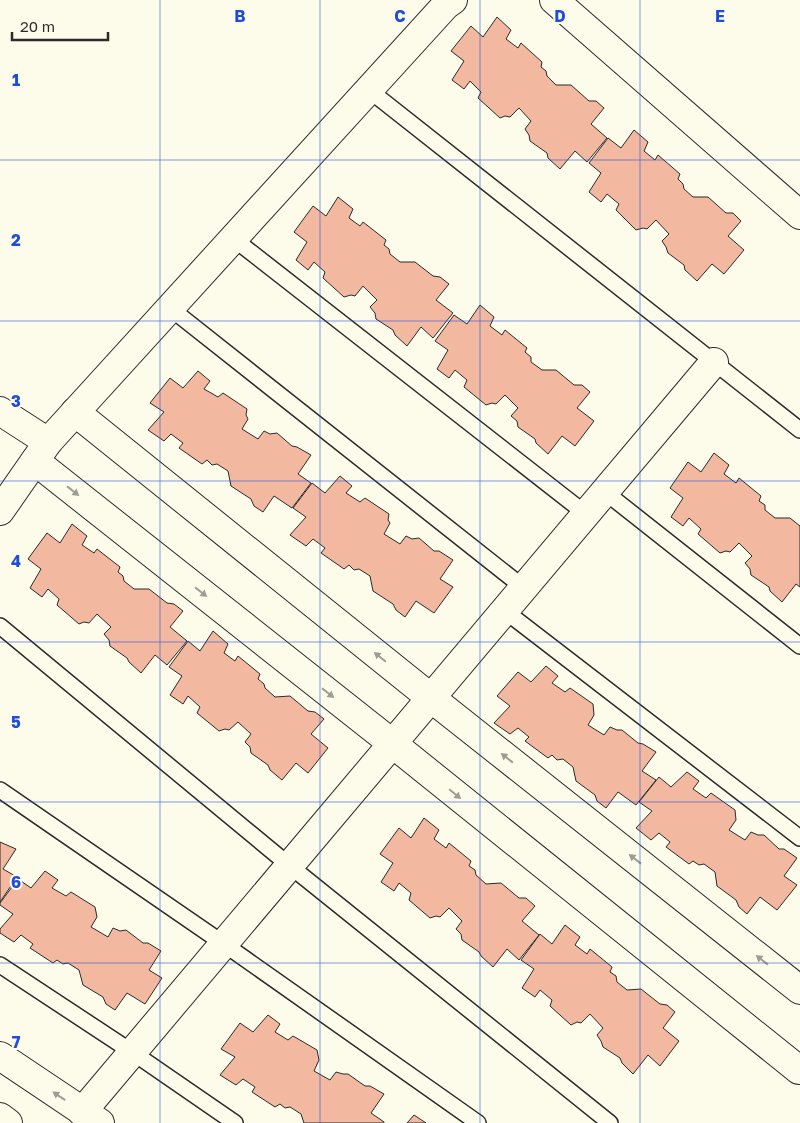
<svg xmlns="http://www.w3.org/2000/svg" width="800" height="1123" font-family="'Golos Text',sans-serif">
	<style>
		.building { fill: #f2b8a0; stroke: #2b2b2b }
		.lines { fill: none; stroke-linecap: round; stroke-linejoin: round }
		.lane-casing { stroke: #2b2b2b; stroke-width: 18 }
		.street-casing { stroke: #2b2b2b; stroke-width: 30 }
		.secondary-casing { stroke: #2b2b2b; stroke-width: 30 }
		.lane { stroke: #fdfbea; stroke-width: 15 }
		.street { stroke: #fdfbea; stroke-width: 28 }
		.secondary { stroke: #fdfbea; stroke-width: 28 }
		.oneway { fill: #9e9d94 }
		.grid { fill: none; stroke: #1d4ed8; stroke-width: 1; stroke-opacity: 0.55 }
		.grid-label { font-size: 16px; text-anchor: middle; font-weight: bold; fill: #1d4ed8; stroke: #fdfbea; stroke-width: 4; stroke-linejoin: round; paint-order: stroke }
	</style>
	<rect width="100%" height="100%" fill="#fdfbea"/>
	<g class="building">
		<path d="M497,17L511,30L506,39L518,48L521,43L542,62L541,67L546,71L547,76L556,85H571L589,101H596L604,108L591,124L607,138L587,162L575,151L560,169L548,158L547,153L530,141L529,135L525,129L531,121L519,108L510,117L505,116L500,118L478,98L481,92L470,81L464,89L452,80L464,61L451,51L471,26L483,37Z"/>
		<path d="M634,130L648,142L644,151L655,160L658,155L680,174L678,179L683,184L684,189L693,197H708L726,213H733L741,221L728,236L744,250L724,274L712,264L697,281L685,270L684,265L668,253L666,247L662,241L669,234L656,220L647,229L643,228L636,230L616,210L619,204L607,194L601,202L589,192L601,173L589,163L608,138L621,148Z"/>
		<path d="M338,197L353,209L349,218L360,226L363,222L386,240L384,245L389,249L390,254L400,262H415L433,276L440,277L449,284L436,300L453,313L433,338L421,327L407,346L395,335L393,330L376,319L375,313L370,307L377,300L363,286L355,296L351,295L344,297L323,278L325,272L314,262L308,270L296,260L307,242L294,232L313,206L326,216Z"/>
		<path d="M480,305L494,317L490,326L502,335L505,330L527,348L525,352L531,357V362L542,370H556L574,385H582L590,392L577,408L594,421L575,446L562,436L548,454L536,443L535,439L518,427L517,421L511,416L518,408L505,395L496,404L492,403L486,405L464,387L467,380L455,370L449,378L437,369L448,350L435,341L454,315L467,324Z"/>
		<path d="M198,371L210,381L204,389L218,397L223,393L247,409L246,415L248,419L242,429L258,439L264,431L270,434L277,433L292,446L297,447L311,455L298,474L311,483L292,508L274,496L263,512L254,506L251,499L231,486L228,471L217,464L212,465L207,460L202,464L179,448L183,443L171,434L164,441L148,430L164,412L150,403L170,378L183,388Z"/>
		<path d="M714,453L729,465L724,474L736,483L739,478L761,496L759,501L765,505V510L775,518H790L800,526V587L796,584L782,602L770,591L769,587L751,575L750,569L745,563L752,556L739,543L730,552L726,551L720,553L698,534L701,529L689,518L683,526L671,517L683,498L670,488L688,462L701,472Z"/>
		<path d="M340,476L352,486L346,493L360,502L365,498L389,514L388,520L390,523L384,534L400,544L406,536L412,539L419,538L434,551H439L453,560L440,579L453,587L434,613L416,601L405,617L396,610L393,604L373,591L370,576L359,569L354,570L349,565L344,569L321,553L325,548L313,539L306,546L290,535L306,517L293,508L312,483L325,493Z"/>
		<path d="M72,524L87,536L82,545L94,553L97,549L120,567L118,572L123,576L124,581L134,589H149L167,603L174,604L183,611L170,627L187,641L167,665L155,655L141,673L129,662L127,658L110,646L109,640L104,634L111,627L97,614L89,623L84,622L79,624L57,605L59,599L48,589L42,597L30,588L41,569L28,559L47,533L60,543Z"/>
		<path d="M213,631L228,644L224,653L235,661L238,656L260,674L258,679L264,684L265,688L275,697L290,696L308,711L315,712L324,719L311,734L328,748L308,773L296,763L282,780L270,770L268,765L251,753L250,747L245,742L251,734L238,722L229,730L225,729L219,731L197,713L200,707L188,696L183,704L170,695L182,676L169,667L188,641L200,651Z"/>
		<path d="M546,666L558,676L552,683L565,692L570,688L593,704L594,715L588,725L604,735L610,727L617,730H622L638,743L643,744L656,752L642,771L656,780L636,805L618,792L606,808L597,801L595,795L576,781L573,767L563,759L557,760L552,755L548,758L525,741L529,737L518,728L510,734L494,723L510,706L497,696L518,672L531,682Z"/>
		<path d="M687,772L699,781L693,789L706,798L711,793L735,810L736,820L729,830L745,840L751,832L758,835H764L779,849H784L797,858L784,876L797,885L777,910L760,897L747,914L739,907L736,900L717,886L715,872L704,864L699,865L693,861L689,864L666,847L670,842L659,833L651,840L636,828L652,811L639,802L659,777L671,787Z"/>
		<path d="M424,818L439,830L434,839L446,848L449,843L471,861L469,866L475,870L476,875L486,884L501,883L519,898H526L535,906L522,921L539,935L519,960L507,949L493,967L481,956L479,952L462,940L461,934L456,929L462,921L449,908L440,917L436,916L430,918L409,900L411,893L399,883L394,891L381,882L393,863L380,854L399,828L411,838Z"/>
		<path d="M0,842L16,849L3,869L17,877L0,902Z"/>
		<path d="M45,871L58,880L52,888L66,896L71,892L95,907L97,917L91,927L108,937L113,928L120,931L126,930L143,943H148L161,951L149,970L162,978L145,1004L127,993L115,1010L106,1004L103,997L83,985L79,970L68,963L63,964L57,960L53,963L30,948L33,944L21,935L14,942L0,933V929L13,914L0,905V903L18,879L31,888Z"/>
		<path d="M565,925L580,937L575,945L587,954L590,949L612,967L610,972L616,976L617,982L627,990L641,989L660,1004L667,1005L675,1012L663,1028L679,1041L660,1066L648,1055L633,1074L622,1063L620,1058L603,1047L601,1041L597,1035L603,1028L590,1014L581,1023L577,1022L571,1025L550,1006L552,1000L540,990L535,997L522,988L534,969L521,960L540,934L552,944Z"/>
		<path d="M268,1015L280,1024L275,1032L288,1040L293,1036L317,1050L319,1060L314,1071L330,1080L336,1072L343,1074H348L365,1086H370L384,1094L371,1113L384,1122V1123H304L301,1114L290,1107L285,1108L280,1104L275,1107L252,1092L255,1087L243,1079L236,1085L220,1075L235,1057L221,1049L240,1023L253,1032Z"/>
		<path d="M414,1115L426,1123H407Z"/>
	</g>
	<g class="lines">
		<g class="lane-casing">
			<g id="lane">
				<path d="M369,90L800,430"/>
				<path d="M234,239L586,514"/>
				<path d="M170,308L524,588"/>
				<path d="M605,492L800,646"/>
				<path d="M505,611L800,838"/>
				<path d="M0,626L290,866L610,1123"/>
				<path d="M0,790L224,944L478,1123"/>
				<path d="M0,965L132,1052L235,1123"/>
			</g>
		</g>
		<g class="street-casing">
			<g id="street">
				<path d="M554,0L800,215"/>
				<path d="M0,411L48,442"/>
				<path d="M75,412L431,698L800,990"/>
				<path d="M35,461L393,744L799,1070L800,1069"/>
				<path d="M0,511L48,442L446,5L453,0"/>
				<path d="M82,1112L714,362"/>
			</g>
		</g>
		<g class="secondary-casing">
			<g id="secondary">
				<path d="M0,1056L100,1123"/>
				<path d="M0,1117L8,1123"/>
			</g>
		</g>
		<use href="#lane" class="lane"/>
		<use href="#street" class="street"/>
		<use href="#secondary" class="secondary"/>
	</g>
	<defs><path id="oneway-solid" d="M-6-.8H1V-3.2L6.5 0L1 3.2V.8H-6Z" transform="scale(1.25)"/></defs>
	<g class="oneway">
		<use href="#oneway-solid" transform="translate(73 491) rotate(38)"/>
		<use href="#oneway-solid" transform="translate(201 592) rotate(38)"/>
		<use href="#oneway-solid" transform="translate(380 657) rotate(-141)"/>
		<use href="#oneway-solid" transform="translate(328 693) rotate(38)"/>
		<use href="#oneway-solid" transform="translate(507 758) rotate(-142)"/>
		<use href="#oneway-solid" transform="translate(455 794) rotate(39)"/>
		<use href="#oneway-solid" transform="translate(635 859) rotate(-142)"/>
		<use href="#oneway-solid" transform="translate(762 960) rotate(-142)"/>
		<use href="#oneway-solid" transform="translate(59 1096) rotate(-146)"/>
	</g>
	<path class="grid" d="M160,0V1123M320,0V1123M480,0V1123M640,0V1123M0,160H800M0,321H800M0,481H800M0,642H800M0,802H800M0,963H800"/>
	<g class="grid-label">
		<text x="240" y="22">B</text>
		<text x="400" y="22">C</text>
		<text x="560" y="22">D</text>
		<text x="720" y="22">E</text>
		<text x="16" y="86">1</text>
		<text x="16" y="246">2</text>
		<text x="16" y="407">3</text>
		<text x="16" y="567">4</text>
		<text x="16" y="728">5</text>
		<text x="16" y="888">6</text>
		<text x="16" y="1048">7</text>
	</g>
	<path d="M12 32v8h96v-8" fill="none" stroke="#2b2b2b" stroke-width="2.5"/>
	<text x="20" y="32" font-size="15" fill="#2b2b2b" stroke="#fdfbea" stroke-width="4" paint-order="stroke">20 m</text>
</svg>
